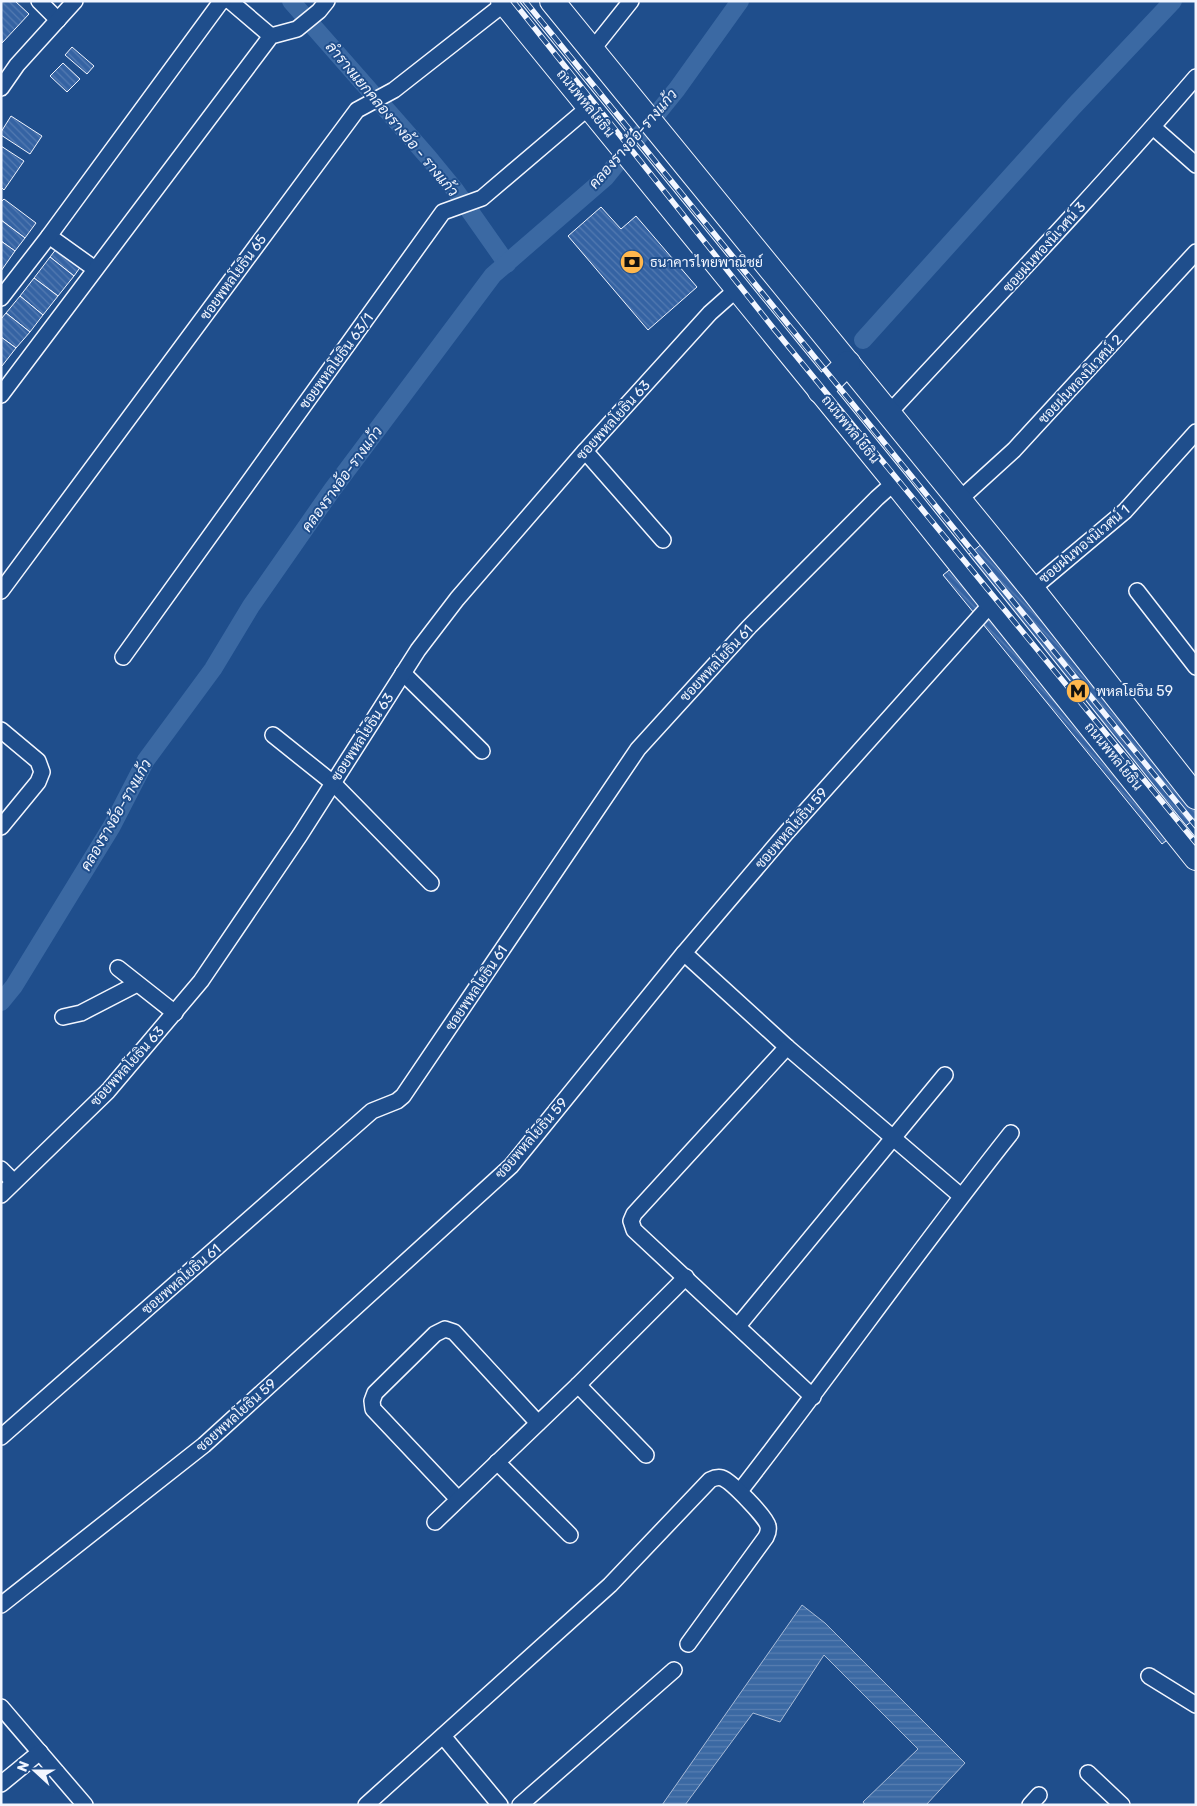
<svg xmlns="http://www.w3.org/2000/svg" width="1197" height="1806" font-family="Rubik,Sarabun,sans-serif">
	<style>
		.water { fill: url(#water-rules); stroke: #a8bbd7 }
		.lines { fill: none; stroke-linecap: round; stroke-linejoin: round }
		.canal { stroke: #3b69a3; stroke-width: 18 }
		.building { fill: url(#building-back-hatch); stroke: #f2f6ff }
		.street-casing { stroke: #f2f6ff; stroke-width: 18 }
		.primary-casing { stroke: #f2f6ff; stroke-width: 26 }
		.street { stroke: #1f4e8c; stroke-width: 15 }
		.primary { stroke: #1f4e8c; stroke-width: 24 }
		.rail-casing { stroke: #f2f6ff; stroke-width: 5.5 }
		.rail { stroke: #1f4e8c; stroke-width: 4; stroke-dasharray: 11; stroke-linecap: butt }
		.labels { text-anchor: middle; stroke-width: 4; stroke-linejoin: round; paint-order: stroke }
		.street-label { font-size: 14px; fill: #f2f6ff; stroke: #1f4e8c }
		.poi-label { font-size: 14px; fill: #f2f6ff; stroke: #1f4e8c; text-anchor: start }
		.water-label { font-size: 15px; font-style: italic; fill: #f2f6ff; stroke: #1f4e8c }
	</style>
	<defs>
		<pattern id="water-rules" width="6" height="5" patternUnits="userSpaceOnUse" patternTransform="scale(1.25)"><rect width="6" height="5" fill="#3b69a3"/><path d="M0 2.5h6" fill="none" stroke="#587fb1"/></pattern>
		<pattern id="building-back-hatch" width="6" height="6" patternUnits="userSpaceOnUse" patternTransform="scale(1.25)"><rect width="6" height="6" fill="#3563a3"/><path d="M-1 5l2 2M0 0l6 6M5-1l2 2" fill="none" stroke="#537ab1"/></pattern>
	</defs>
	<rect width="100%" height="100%" fill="#1f4e8c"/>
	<path class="water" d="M802,1605L825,1623L965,1763L926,1805H865L863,1802L918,1749L824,1655L780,1722L753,1713L685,1805H662Z"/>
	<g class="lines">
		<g class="canal">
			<path d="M291,1L428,157L455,190L507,264"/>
			<path d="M863,340L1074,106L1173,1"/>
			<path d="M1,1002L14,986L112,826L146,760L213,669L251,606L332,490L493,275L605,178L677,89L740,1"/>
		</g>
	</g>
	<g class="building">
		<path d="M1,1H15L29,14L2,43Z"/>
		<path d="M72,47L94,66L87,74L65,55Z"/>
		<path d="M63,63L80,79L67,92L50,76Z"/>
		<path d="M11,116L42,136L30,154L1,135V132Z"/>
		<path d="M1,146L24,161L4,190L1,187Z"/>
		<path d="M4,199L36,223L25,238L1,220V202Z"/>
		<path d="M601,207L621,229L636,216L697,287L648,330L568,236Z"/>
		<path d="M1,220L25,238L15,251L1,241Z"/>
		<path d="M1,241L15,251L1,271Z"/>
		<path d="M60,244L84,262L74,276L50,257Z"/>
		<path d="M50,257L74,276L58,296L34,278Z"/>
		<path d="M34,278L58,296L43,315L20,296Z"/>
		<path d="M20,296L43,315L30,332L6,313Z"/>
		<path d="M6,313L30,332L16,348L1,337V319Z"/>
		<path d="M1,337L16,348L2,366L1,365Z"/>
		<path d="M993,535L1196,784V818L1162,844L943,575Z"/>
	</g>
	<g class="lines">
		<g class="street-casing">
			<g id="street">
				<path d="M39,1L58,20"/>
				<path d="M230,1L271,36"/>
				<path d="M592,50L631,1"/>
				<path d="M1,88L17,65L75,1"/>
				<path d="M1153,127L1196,165"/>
				<path d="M49,236L95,269"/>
				<path d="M1,298L49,236L220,3L223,1"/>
				<path d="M1,395L271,36L297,29L319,11L327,1"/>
				<path d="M888,414C992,302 1097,192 1196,77"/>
				<path d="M585,451L663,540"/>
				<path d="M959,500L1014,450L1196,252"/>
				<path d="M1032,589L1125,511L1196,432"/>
				<path d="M1,591L357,110L394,90L505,3"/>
				<path d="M1137,591L1196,667"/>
				<path d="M123,657L443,212L482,198L589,107"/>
				<path d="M403,673L482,751"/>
				<path d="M1,730L38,761L42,772L38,782L1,827"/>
				<path d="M273,735L333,783L431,883"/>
				<path d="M684,953L787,1047L961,1196"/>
				<path d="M118,968L175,1013"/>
				<path d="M63,1017L81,1013L137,984"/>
				<path d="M787,1047L634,1214L631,1221L634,1230L813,1397"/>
				<path d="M1,1169L14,1182"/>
				<path d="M1,1195L108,1091L201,981L300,835L418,650L457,599L585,451L710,313L737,289"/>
				<path d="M738,1326L945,1075"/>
				<path d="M578,1385L646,1455"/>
				<path d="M1,1437L372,1111L397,1101L403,1096L638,749L749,627L877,498L895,482"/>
				<path d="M497,1462L570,1535"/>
				<path d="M740,1491C832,1373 918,1250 1011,1133"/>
				<path d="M458,1499L373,1409L372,1401L375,1393L435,1334L445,1329L454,1332L538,1423"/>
				<path d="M435,1522L578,1385L686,1277"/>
				<path d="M1,1605L204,1445L511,1166L684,953L787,832L992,603"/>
				<path d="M1149,1676L1196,1705"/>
				<path d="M1,1707L85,1805"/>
				<path d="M443,1736L500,1805"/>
				<path d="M1088,1773L1122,1805"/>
				<path d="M1,1784L40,1752"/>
				<path d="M366,1805L610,1585L710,1480C714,1478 718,1477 722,1478C731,1481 766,1517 768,1526C769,1530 768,1533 766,1537L688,1644"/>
				<path d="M520,1805L674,1670"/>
				<path d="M1030,1805L1039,1795"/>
			</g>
		</g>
		<g class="primary-casing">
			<g id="primary">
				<path d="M503,1L895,482L1196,858"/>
				<path d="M552,1L1032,589L1196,797"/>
				<path d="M820,391L848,363"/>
			</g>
		</g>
		<use href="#street" class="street"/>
		<use href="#primary" class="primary"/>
		<g class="rail-casing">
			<g id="rail">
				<path d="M513,1L774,329L1196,843"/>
				<path d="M525,1L1196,826"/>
			</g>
		</g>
		<use href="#rail" class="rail"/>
	</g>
	<defs>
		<g id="bank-disc" transform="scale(1.25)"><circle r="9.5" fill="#ffb74d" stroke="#1f4e8c"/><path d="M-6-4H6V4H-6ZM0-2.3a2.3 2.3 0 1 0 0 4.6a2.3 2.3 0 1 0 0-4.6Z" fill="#111"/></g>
		<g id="metro-disc" transform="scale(1.25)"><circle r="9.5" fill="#ffb74d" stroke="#1f4e8c"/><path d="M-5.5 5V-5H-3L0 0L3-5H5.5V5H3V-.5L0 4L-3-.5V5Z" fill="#111"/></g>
	</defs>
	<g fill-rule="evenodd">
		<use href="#bank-disc" x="632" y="262"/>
		<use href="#metro-disc" x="1078" y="691"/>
	</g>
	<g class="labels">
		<g class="street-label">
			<text transform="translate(586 103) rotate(51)" y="5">ถนนพหลโยธิน</text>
			<text transform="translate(1044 247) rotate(-48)" y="5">ซอยฝนทองนิเวศน์ 3</text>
			<text transform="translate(233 277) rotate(-54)" y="5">ซอยพหลโยธิน 65</text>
			<text transform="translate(336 361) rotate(-54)" y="5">ซอยพหลโยธิน 63/1</text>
			<text transform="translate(1080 379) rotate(-47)" y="5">ซอยฝนทองนิเวศน์ 2</text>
			<text transform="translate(613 420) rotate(-48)" y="5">ซอยพหลโยธิน 63</text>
			<text transform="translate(851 429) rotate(51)" y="5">ถนนพหลโยธิน</text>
			<text transform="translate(1084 544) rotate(-40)" y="5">ซอยฝนทองนิเวศน์ 1</text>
			<text transform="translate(716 663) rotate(-47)" y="5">ซอยพหลโยธิน 61</text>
			<text transform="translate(362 737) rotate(-57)" y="5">ซอยพหลโยธิน 63</text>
			<text transform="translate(1114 756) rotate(51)" y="5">ถนนพหลโยธิน</text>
			<text transform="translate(791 828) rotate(-49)" y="5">ซอยพหลโยธิน 59</text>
			<text transform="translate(476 988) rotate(-56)" y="5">ซอยพหลโยธิน 61</text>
			<text transform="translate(127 1066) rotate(-48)" y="5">ซอยพหลโยธิน 63</text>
			<text transform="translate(531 1138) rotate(-49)" y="5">ซอยพหลโยธิน 59</text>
			<text transform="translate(181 1279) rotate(-41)" y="5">ซอยพหลโยธิน 61</text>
			<text transform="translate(236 1415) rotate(-42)" y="5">ซอยพหลโยธิน 59</text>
		</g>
		<g class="poi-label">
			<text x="650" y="267">ธนาคารไทยพาณิชย์</text>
			<text x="1096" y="696">พหลโยธิน 59</text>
		</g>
		<g class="water-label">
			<text transform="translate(392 119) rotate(50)" y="5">ลำรางแยกคลองรางอ้อ - รางแก้ว</text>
			<text transform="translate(633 139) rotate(-49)" y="5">คลองรางอ้อ-รางแก้ว</text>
			<text transform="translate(342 479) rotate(-54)" y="5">คลองรางอ้อ-รางแก้ว</text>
			<text transform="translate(116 815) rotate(-60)" y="5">คลองรางอ้อ-รางแก้ว</text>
		</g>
	</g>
	<rect width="1197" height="1806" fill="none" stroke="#f2f6ff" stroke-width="5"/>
	<g transform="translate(35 1771) rotate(291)" stroke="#1f4e8c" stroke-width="4" paint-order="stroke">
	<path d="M0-4L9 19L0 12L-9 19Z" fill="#f2f6ff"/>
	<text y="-8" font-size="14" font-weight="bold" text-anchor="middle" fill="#f2f6ff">N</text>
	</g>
</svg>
